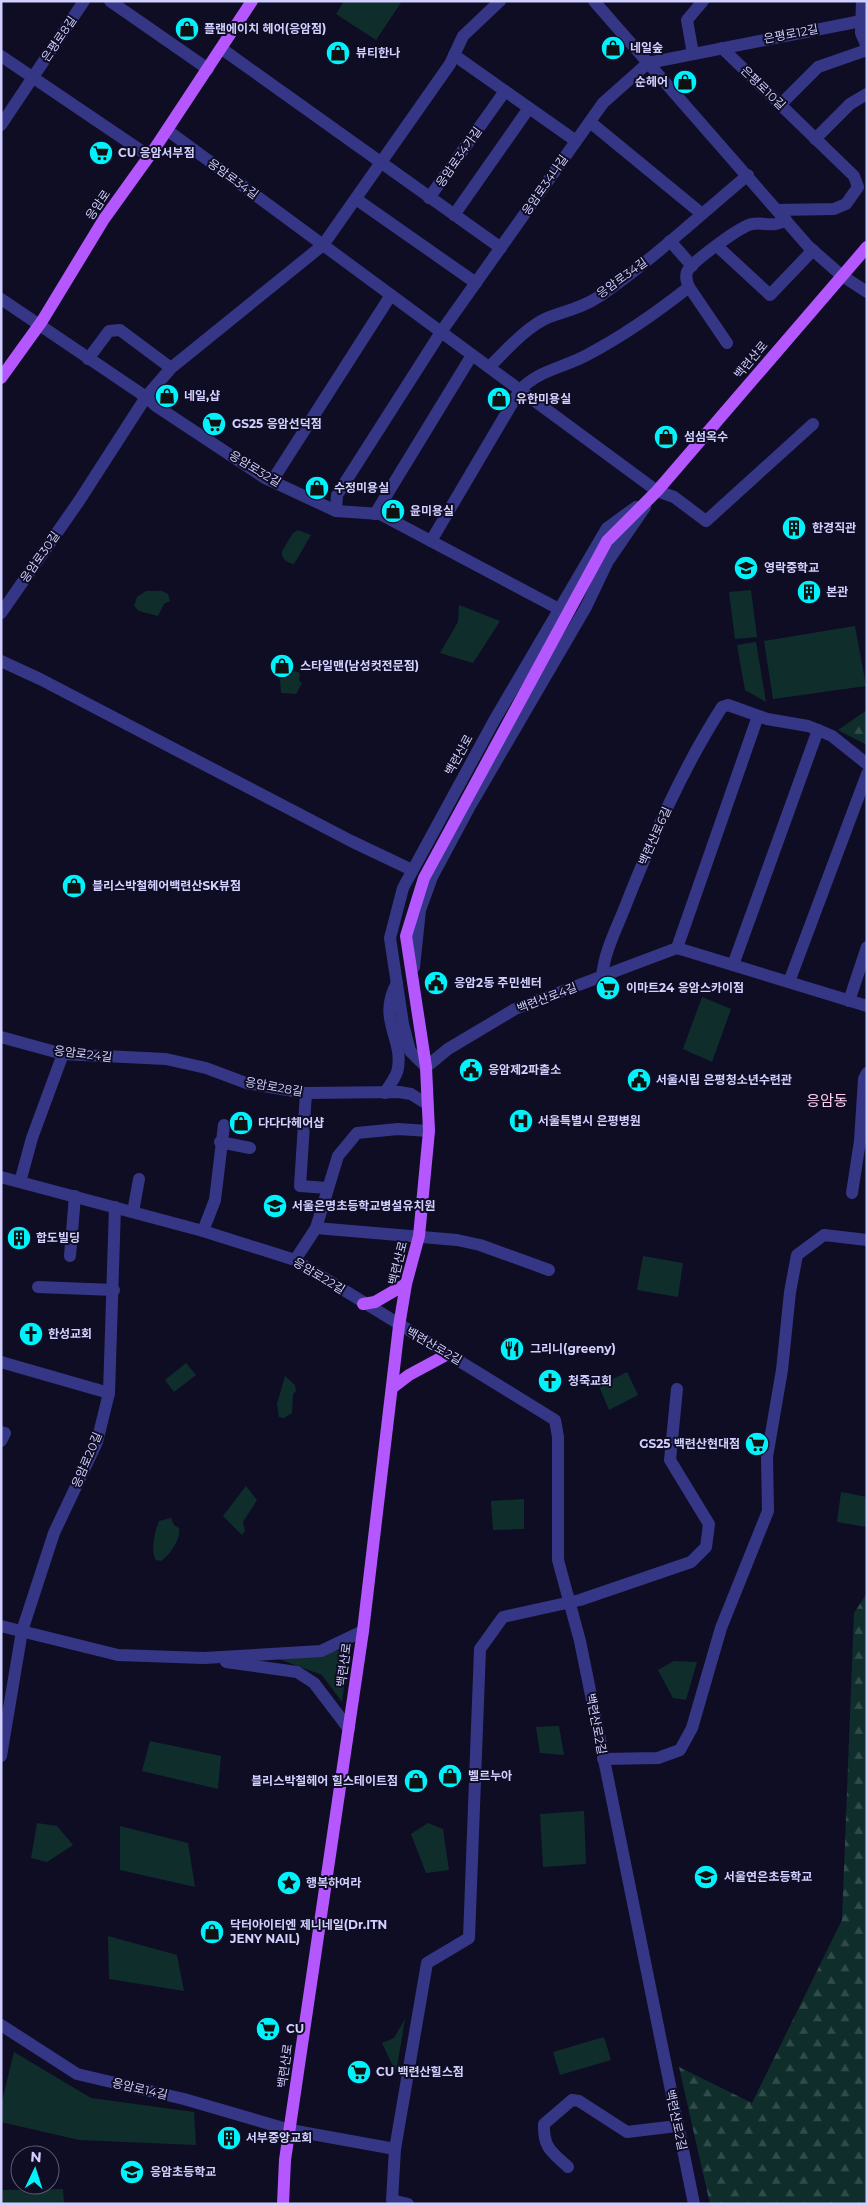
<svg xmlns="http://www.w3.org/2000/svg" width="868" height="2205" font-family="Montserrat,'Noto Sans KR',sans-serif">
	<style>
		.forest { fill: url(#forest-firs) }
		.park { fill: #0f2e2b }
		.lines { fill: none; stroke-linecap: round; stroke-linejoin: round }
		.minor { stroke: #353786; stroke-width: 12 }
		.major { stroke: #b557ff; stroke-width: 12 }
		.labels { text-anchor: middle; stroke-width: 4; stroke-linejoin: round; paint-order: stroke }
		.poi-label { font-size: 12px; font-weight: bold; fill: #d2d0ff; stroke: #0f0d24; text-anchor: start }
		.street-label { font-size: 12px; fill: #d2d0ff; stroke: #0f0d24 }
		.quarter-label { font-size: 15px; fill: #ffd2f1; stroke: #0f0d24 }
	</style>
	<defs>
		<pattern id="forest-firs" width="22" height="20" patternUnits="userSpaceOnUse" patternTransform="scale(1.25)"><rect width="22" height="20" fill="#0f2e2b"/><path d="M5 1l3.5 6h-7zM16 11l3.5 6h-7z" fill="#314b4b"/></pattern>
	</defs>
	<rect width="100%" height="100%" fill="#0f0d24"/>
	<g class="forest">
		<path d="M867,710V745L838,730Z"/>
		<path d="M867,1593V2204H710L679,2067L752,2103L842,1920L854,1613Z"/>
	</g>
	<g class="park">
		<path d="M344,1H402L376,40L336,14Z"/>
		<path d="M298,530L311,535L294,564C286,563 281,558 282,551L293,533Z"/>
		<path d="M751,590L757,637L735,639L729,592Z"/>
		<path d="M146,591H162L168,594L170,601L164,604L158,616L139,611L134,606L137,597Z"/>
		<path d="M459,605L500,621L473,663L440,653L458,622Z"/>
		<path d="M855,626L866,686L773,699L764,641Z"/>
		<path d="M756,642L766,702L745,690L737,645Z"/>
		<path d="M294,671L300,673L299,681L302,683L296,694L281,693L280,679Z"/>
		<path d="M702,997L731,1009L712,1062L683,1049Z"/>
		<path d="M643,1256L683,1263L678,1297L637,1290Z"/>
		<path d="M186,1363L196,1375L174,1392L165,1380Z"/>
		<path d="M627,1372L638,1395L609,1410L599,1386Z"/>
		<path d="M285,1376L295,1385L296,1391L293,1394L292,1413L284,1418L279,1417L277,1404Z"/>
		<path d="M246,1486L257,1500L243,1522L245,1531L242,1535L223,1516Z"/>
		<path d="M841,1492L867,1497V1527L837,1522Z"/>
		<path d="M524,1499V1529L493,1530L491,1501Z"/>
		<path d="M171,1518L174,1525L179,1528C181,1539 170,1555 161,1561L156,1560C150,1550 155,1531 159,1521Z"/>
		<path d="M349,1649L342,1702L322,1675L279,1659Z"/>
		<path d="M674,1661L697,1662L686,1700L673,1698L658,1670Z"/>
		<path d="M559,1726L564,1755L540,1753L536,1727Z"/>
		<path d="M150,1741L221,1756L218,1789L142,1771Z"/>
		<path d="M584,1811L586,1864L543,1867L540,1814Z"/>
		<path d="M37,1823L57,1826L73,1845L47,1862L31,1858Z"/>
		<path d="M428,1823L443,1829L449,1870L426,1873L411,1834Z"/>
		<path d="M120,1826L188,1843L195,1887L120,1870Z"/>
		<path d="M108,1936L177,1955L184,1991L109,1979Z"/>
		<path d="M405,2019L396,2073L382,2043L394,2038Z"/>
		<path d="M604,2037L611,2060L560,2075L553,2052Z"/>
		<path d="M14,2052L91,2098L194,2112L196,2145L79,2140L1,2122V2105Z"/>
		<path d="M63,2189L64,2204H1V2190Z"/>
	</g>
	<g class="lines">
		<g class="minor">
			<path d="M110,1L208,69"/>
			<path d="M594,1L808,246L841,275L867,292"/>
			<path d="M862,1L861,33L867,47"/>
			<path d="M722,48L854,176L858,187L846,204L834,209L777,210"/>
			<path d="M222,49L501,248"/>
			<path d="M693,54L687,20L703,1"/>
			<path d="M454,55L576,141"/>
			<path d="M1,56L149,156"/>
			<path d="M780,105L818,67L867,50"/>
			<path d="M590,122L702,214"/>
			<path d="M1,125L84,1"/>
			<path d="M167,130L657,491L674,497L706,521L813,424"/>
			<path d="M815,139L850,104L867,94"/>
			<path d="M429,198L505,91"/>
			<path d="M356,199L476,283"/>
			<path d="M454,215L529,108"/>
			<path d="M670,241L692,266"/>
			<path d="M717,246L770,295L813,250"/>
			<path d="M1,299L146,397L156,406L265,478L336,511L380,514L559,609"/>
			<path d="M727,343L689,287C687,282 685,278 687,272C691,262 741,226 752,224C765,222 774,228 786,220"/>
			<path d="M88,359L109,331L120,330L171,368"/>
			<path d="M489,367C506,351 525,328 547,318C567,310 580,309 600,296C652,260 699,216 748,175"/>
			<path d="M272,481L391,295"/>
			<path d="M636,507L607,528L495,719L403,888L390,938L403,1024L410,1051L426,1067L448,1049L515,1009L677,948L867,1006"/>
			<path d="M336,511L337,495L441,332L603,103L648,63L861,21"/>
			<path d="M375,514L472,355"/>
			<path d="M431,541L520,390C539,370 563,368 587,355C623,336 656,313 689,287"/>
			<path d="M1,613L79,501L146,397L171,368L323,245L450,64L463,36L500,1"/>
			<path d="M1,661L40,679L351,841L412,870"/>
			<path d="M677,948L758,716"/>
			<path d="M733,965L818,730"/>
			<path d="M414,967L420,910L432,877L470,806L586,607L608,561L645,507"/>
			<path d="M602,977C604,951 618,926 627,902C654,834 683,768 722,707L728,705L767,719L808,726L818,730L832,736L867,764"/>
			<path d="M789,982L867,774"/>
			<path d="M849,1001L867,947"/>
			<path d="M1,1037L63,1054L166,1059L206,1068L246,1083L306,1093L399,1092L411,1094L427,1104"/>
			<path d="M306,1093L300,1186L327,1188"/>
			<path d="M385,1093C389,1085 397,1077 398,1068C403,1037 377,1019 397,983"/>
			<path d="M220,1142L250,1148"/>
			<path d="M1,1177L203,1231L295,1260L555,1420L558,1437V1560L580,1641L694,2204"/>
			<path d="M20,1182L32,1138L63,1054"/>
			<path d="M852,1193L860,1141L864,1079L867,1073"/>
			<path d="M133,1212L139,1179"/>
			<path d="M316,1228L457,1240L480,1245L549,1270"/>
			<path d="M203,1231L215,1200L224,1125"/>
			<path d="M70,1256L75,1196"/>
			<path d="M295,1260L316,1228L338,1156L357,1133L398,1129L429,1131"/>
			<path d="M38,1287L114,1290"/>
			<path d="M1,1362L109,1393"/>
			<path d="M1,1432L5,1433L1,1441"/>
			<path d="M1,1626L118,1655L204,1658L321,1651L363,1631"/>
			<path d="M226,1662L297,1672L314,1683L349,1729"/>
			<path d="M1,1756L22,1631L54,1533L97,1442L109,1393L115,1207"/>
			<path d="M603,1759L658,1758L680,1750L692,1728L721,1628L768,1511L767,1457L782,1370L790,1292L797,1255L824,1235L867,1240"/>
			<path d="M1,2025L77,2074L184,2099L290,2130L395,2149L427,1963L469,1938L480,1649L503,1617L580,1600L691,1562L706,1547L709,1524L670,1460L677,1389"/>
			<path d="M395,2149L392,2200L408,2204"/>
			<path d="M568,2167C552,2152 543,2148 544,2124L572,2100L579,2101L627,2132L677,2126"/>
		</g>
		<g class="major">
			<path d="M1,378L42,321L104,219L155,148L252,1"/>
			<path d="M363,1304L375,1302L406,1284"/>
			<path d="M392,1388L409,1375L448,1354"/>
			<path d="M283,2204L285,2160L363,1631L399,1326L406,1284L419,1236L429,1131L426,1067L406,936L424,878L607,541L657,491L867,247"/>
		</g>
	</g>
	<defs>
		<g id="shop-disc" transform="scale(1.25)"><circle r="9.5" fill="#00f2fb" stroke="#0f0d24"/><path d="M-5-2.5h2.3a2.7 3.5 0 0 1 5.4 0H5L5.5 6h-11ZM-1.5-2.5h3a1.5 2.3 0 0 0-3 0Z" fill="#111"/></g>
		<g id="supermarket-disc" transform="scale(1.25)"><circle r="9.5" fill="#00f2fb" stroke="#0f0d24"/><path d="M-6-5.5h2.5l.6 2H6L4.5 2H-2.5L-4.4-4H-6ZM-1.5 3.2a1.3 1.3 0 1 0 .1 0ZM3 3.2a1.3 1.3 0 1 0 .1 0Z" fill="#111"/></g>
		<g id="building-disc" transform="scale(1.25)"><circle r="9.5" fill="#00f2fb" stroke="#0f0d24"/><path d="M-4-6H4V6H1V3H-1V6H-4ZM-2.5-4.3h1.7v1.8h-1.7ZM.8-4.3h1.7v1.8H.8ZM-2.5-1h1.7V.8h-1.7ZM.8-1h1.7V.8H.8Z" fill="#111"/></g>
		<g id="school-disc" transform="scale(1.25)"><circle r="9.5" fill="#00f2fb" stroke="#0f0d24"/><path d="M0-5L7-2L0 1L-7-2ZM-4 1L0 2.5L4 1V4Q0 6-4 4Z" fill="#111"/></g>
		<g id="civic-disc" transform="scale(1.25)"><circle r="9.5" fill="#00f2fb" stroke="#0f0d24"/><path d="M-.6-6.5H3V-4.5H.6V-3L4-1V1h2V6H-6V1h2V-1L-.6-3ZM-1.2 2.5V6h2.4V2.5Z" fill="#111"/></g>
		<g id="hospital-disc" transform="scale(1.25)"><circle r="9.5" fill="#00f2fb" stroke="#0f0d24"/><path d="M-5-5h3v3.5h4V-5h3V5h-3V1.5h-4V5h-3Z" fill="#111"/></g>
		<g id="church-disc" transform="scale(1.25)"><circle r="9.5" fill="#00f2fb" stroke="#0f0d24"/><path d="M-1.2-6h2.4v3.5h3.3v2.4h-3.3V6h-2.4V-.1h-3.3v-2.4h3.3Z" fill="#111"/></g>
		<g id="restaurant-disc" transform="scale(1.25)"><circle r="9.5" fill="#00f2fb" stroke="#0f0d24"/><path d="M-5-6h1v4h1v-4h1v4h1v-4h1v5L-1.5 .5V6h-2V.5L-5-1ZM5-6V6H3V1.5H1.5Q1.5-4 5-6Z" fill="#111"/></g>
		<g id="sight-disc" transform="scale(1.25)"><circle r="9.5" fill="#00f2fb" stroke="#0f0d24"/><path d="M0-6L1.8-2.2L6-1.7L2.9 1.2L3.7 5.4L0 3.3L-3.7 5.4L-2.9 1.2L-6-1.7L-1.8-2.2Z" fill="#111"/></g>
	</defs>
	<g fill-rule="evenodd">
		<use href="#shop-disc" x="187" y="29"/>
		<use href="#shop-disc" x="613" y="48"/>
		<use href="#shop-disc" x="338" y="53"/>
		<use href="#shop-disc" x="685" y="82"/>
		<use href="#supermarket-disc" x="101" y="153"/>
		<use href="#shop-disc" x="167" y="396"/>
		<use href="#shop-disc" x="499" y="399"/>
		<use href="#supermarket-disc" x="214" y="424"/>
		<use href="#shop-disc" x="666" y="437"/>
		<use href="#shop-disc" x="317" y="488"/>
		<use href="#shop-disc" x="393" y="511"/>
		<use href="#building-disc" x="794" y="528"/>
		<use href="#school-disc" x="746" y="568"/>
		<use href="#building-disc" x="809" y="592"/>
		<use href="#shop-disc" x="282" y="666"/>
		<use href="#shop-disc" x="74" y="886"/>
		<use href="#civic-disc" x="436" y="983"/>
		<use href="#supermarket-disc" x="608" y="988"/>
		<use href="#civic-disc" x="471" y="1070"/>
		<use href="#civic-disc" x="639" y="1080"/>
		<use href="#hospital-disc" x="521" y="1121"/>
		<use href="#shop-disc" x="241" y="1123"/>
		<use href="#school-disc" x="275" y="1206"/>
		<use href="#building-disc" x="19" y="1238"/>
		<use href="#church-disc" x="31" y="1334"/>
		<use href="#restaurant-disc" x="512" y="1349"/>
		<use href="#church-disc" x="550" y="1381"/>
		<use href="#supermarket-disc" x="757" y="1444"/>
		<use href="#shop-disc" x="450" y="1776"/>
		<use href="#shop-disc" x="416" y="1781"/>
		<use href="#school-disc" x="706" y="1877"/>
		<use href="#sight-disc" x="289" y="1883"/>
		<use href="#shop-disc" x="212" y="1932"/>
		<use href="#supermarket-disc" x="268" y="2029"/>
		<use href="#supermarket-disc" x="359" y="2072"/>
		<use href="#building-disc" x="229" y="2138"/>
		<use href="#school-disc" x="132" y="2172"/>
	</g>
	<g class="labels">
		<g class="poi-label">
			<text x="204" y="33">플랜에이치 헤어(응암점)</text>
			<text x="630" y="52">네일숲</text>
			<text x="356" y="57">뷰티한나</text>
			<text x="668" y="86" text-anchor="end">순헤어</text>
			<text x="118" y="157">CU 응암서부점</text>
			<text x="184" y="400">네일,샵</text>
			<text x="516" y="403">유한미용실</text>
			<text x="232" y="428">GS25 응암선덕점</text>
			<text x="684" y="441">섬섬옥수</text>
			<text x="334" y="492">수정미용실</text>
			<text x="410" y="515">윤미용실</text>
			<text x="812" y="532">한경직관</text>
			<text x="764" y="572">영락중학교</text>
			<text x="826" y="596">본관</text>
			<text x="300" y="670">스타일맨(남성컷전문점)</text>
			<text x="92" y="890">블리스박철헤어백련산SK뷰점</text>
			<text x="454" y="987">응암2동 주민센터</text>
			<text x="626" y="992">이마트24 응암스카이점</text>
			<text x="488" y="1074">응암제2파출소</text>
			<text x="656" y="1084">서울시립 은평청소년수련관</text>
			<text x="538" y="1125">서울특별시 은평병원</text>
			<text x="258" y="1127">다다다헤어샵</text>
			<text x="292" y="1210">서울은명초등학교병설유치원</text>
			<text x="36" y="1242">합도빌딩</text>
			<text x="48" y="1338">한성교회</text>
			<text x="530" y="1353">그리니(greeny)</text>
			<text x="568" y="1385">청죽교회</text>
			<text x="740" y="1448" text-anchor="end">GS25 백련산현대점</text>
			<text x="468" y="1780">벨르누아</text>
			<text x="398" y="1785" text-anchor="end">블리스박철헤어 힐스테이트점</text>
			<text x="724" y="1881">서울연은초등학교</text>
			<text x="306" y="1887">행복하여라</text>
			<text x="230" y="1929">닥터아이티엔 제니네일(Dr.ITN<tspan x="230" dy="14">JENY NAIL)</tspan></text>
			<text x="286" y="2033">CU</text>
			<text x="376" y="2076">CU 백련산힐스점</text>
			<text x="246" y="2142">서부중앙교회</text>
			<text x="150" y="2176">응암초등학교</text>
		</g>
		<g class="street-label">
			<text transform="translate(791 34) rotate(-11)" y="4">은평로12길</text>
			<text transform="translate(59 39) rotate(-56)" y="4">은평로8길</text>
			<text transform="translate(763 88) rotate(44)" y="4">은평로10길</text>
			<text transform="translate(459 157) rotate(-55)" y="4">응암로34가길</text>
			<text transform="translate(233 179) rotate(36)" y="4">응암로34길</text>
			<text transform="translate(545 185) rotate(-55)" y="4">응암로34나길</text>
			<text transform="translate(98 205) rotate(-56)" y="4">응암로</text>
			<text transform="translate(622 278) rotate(-36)" y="4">응암로34길</text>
			<text transform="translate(751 360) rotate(-50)" y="4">백련산로</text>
			<text transform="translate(255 469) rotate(31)" y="4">응암로32길</text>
			<text transform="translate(40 557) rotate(-55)" y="4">응암로30길</text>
			<text transform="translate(459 755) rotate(-61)" y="4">백련산로</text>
			<text transform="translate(655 836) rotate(-66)" y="4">백련산로6길</text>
			<text transform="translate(547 998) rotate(-21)" y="4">백련산로4길</text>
			<text transform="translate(83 1054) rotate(7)" y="4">응암로24길</text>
			<text transform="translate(274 1087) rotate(10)" y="4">응암로28길</text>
			<text transform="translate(398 1263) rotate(-76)" y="4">백련산로</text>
			<text transform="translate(319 1276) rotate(31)" y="4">응암로22길</text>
			<text transform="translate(434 1346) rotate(30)" y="4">백련산로2길</text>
			<text transform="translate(87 1460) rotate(-67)" y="4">응암로20길</text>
			<text transform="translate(344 1665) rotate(-82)" y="4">백련산로</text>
			<text transform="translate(596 1724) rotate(79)" y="4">백련산로2길</text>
			<text transform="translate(285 2066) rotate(-82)" y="4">백련산로</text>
			<text transform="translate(140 2089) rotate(13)" y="4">응암로14길</text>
			<text transform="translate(676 2120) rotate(78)" y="4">백련산로2길</text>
		</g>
		<g class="quarter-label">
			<text x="827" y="1106">응암동</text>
		</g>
	</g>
	<rect width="868" height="2205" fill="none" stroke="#d2d0ff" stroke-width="5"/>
	<g transform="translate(35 2170) rotate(4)"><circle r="24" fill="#0f0d24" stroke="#5d5b7c"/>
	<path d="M0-4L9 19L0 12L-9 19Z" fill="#00f2fb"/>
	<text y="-8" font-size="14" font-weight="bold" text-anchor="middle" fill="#d2d0ff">N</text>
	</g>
</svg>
